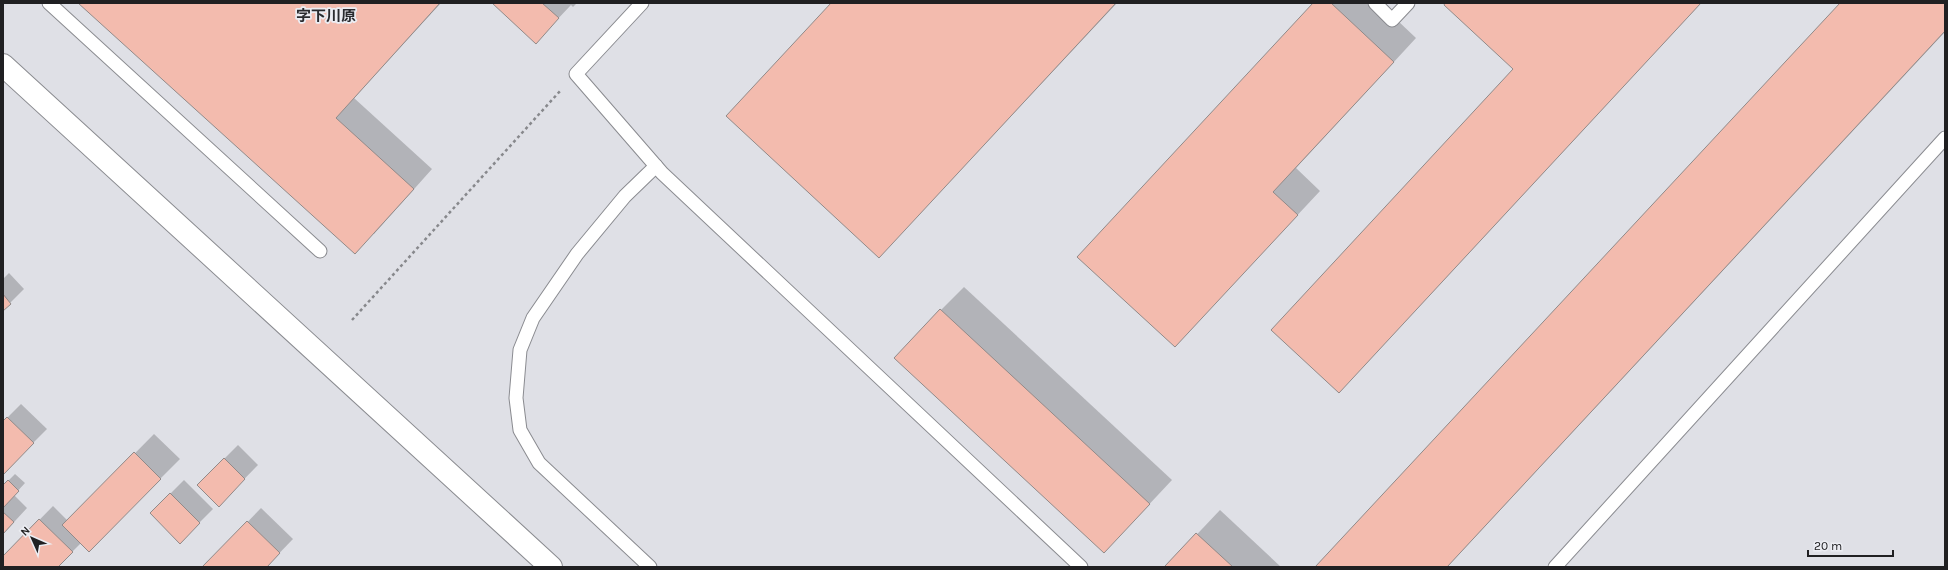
<svg xmlns="http://www.w3.org/2000/svg" width="1948" height="570" font-family="Karla,'Noto Sans JP',sans-serif">
	<style>
		.shadow { fill: #0003 }
		.building { fill: #f3bbae; stroke: #918a89 }
		.lines { fill: none; stroke-linecap: round; stroke-linejoin: round }
		.lane-casing { stroke: #8a8b90; stroke-width: 15 }
		.street-casing { stroke: #8a8b90; stroke-width: 24 }
		.path { stroke: #87888c; stroke-width: 2.5; stroke-dasharray: 3 3; stroke-linecap: butt }
		.lane { stroke: #fff; stroke-width: 13 }
		.street { stroke: #fff; stroke-width: 22 }
		.labels { text-anchor: middle; stroke-width: 3.5; stroke-linejoin: round; paint-order: stroke }
		.quarter-label { font-size: 15px; font-weight: bold; fill: #2a2b2f; stroke: #ecedf3 }
	</style>
	<rect width="100%" height="100%" fill="#dfe0e6"/>
	<g class="shadow">
		<path d="M80,3H441L354,98L432,169L374,234Z"/>
		<path d="M493,3H577L573,7L571,5L536,42Z"/>
		<path d="M832,3H1117L879,257Z"/>
		<path d="M1314,3H1379L1416,38L1296,168L1320,191L1175,346Z"/>
		<path d="M1447,3H1701L1362,368L1515,69Z"/>
		<path d="M1841,3H1945V32L1447,567H1317Z"/>
		<path d="M9,273L24,289L3,310V279Z"/>
		<path d="M964,287L1172,480L1127,528L941,310Z"/>
		<path d="M21,404L47,429L3,473V422Z"/>
		<path d="M154,434L180,459L89,550L81,543L57,567H3V557L53,506L68,521Z"/>
		<path d="M238,445L258,465L219,505L198,485Z"/>
		<path d="M15,474L25,483L14,495L27,508L3,534V486Z"/>
		<path d="M184,480L213,509L180,542L151,513Z"/>
		<path d="M261,508L293,539L266,567H204Z"/>
		<path d="M1220,510L1281,567L1167,566Z"/>
	</g>
	<g class="building">
		<path d="M78,3H440L336,118L414,189L355,254Z"/>
		<path d="M492,3H542L559,18L536,44Z"/>
		<path d="M831,3H1116L879,258L726,116Z"/>
		<path d="M1313,3H1331L1394,62L1273,192L1298,215L1175,347L1077,257Z"/>
		<path d="M1445,3H1701L1339,393L1271,330L1513,69L1444,5Z"/>
		<path d="M1840,3H1945V31L1447,567H1315Z"/>
		<path d="M3,294L11,304L3,311Z"/>
		<path d="M940,309L1150,504L1104,553L894,358Z"/>
		<path d="M7,417L34,443L3,475V421Z"/>
		<path d="M134,452L161,479L89,552L62,525Z"/>
		<path d="M224,458L245,479L219,507L197,485Z"/>
		<path d="M8,480L19,491L3,508V485Z"/>
		<path d="M170,493L200,523L180,544L150,513Z"/>
		<path d="M3,512L14,522L3,534Z"/>
		<path d="M39,519L73,552L58,567H3V556Z"/>
		<path d="M247,521L280,553L267,567H202Z"/>
		<path d="M1196,533L1233,567H1166L1165,566Z"/>
	</g>
	<g class="lines">
		<g class="lane-casing">
			<g id="lane">
				<path d="M49,3L320,251"/>
				<path d="M642,3L576,74L662,173L1081,567"/>
				<path d="M1375,3L1392,20L1408,3"/>
				<path d="M650,567L539,463L520,430L516,398L520,350L533,318L577,254L625,196L656,166"/>
				<path d="M1555,567L1945,138"/>
			</g>
		</g>
		<g class="street-casing">
			<path id="street" d="M3,65L551,567"/>
		</g>
		<path class="path" d="M352,320L561,90"/>
		<use href="#lane" class="lane"/>
		<use href="#street" class="street"/>
	</g>
	<g class="labels">
		<g class="quarter-label">
			<text x="326" y="21">字下川原</text>
		</g>
	</g>
	<rect width="1948" height="570" fill="none" stroke="#202022" stroke-width="8"/>
	<g transform="translate(32 538) rotate(315)" stroke="#ecedf3" stroke-width="3" paint-order="stroke">
	<path d="M0-3L7 15L0 10L-7 15Z" fill="#202022"/>
	<text y="-6" font-size="11" font-weight="bold" text-anchor="middle" fill="#202022">N</text>
	</g>
	<path d="M1808 550v6h85v-6" fill="none" stroke="#202022" stroke-width="2"/>
	<text x="1814" y="550" font-size="12" fill="#202022" stroke="#ecedf3" stroke-width="3" paint-order="stroke">20 m</text>
</svg>
